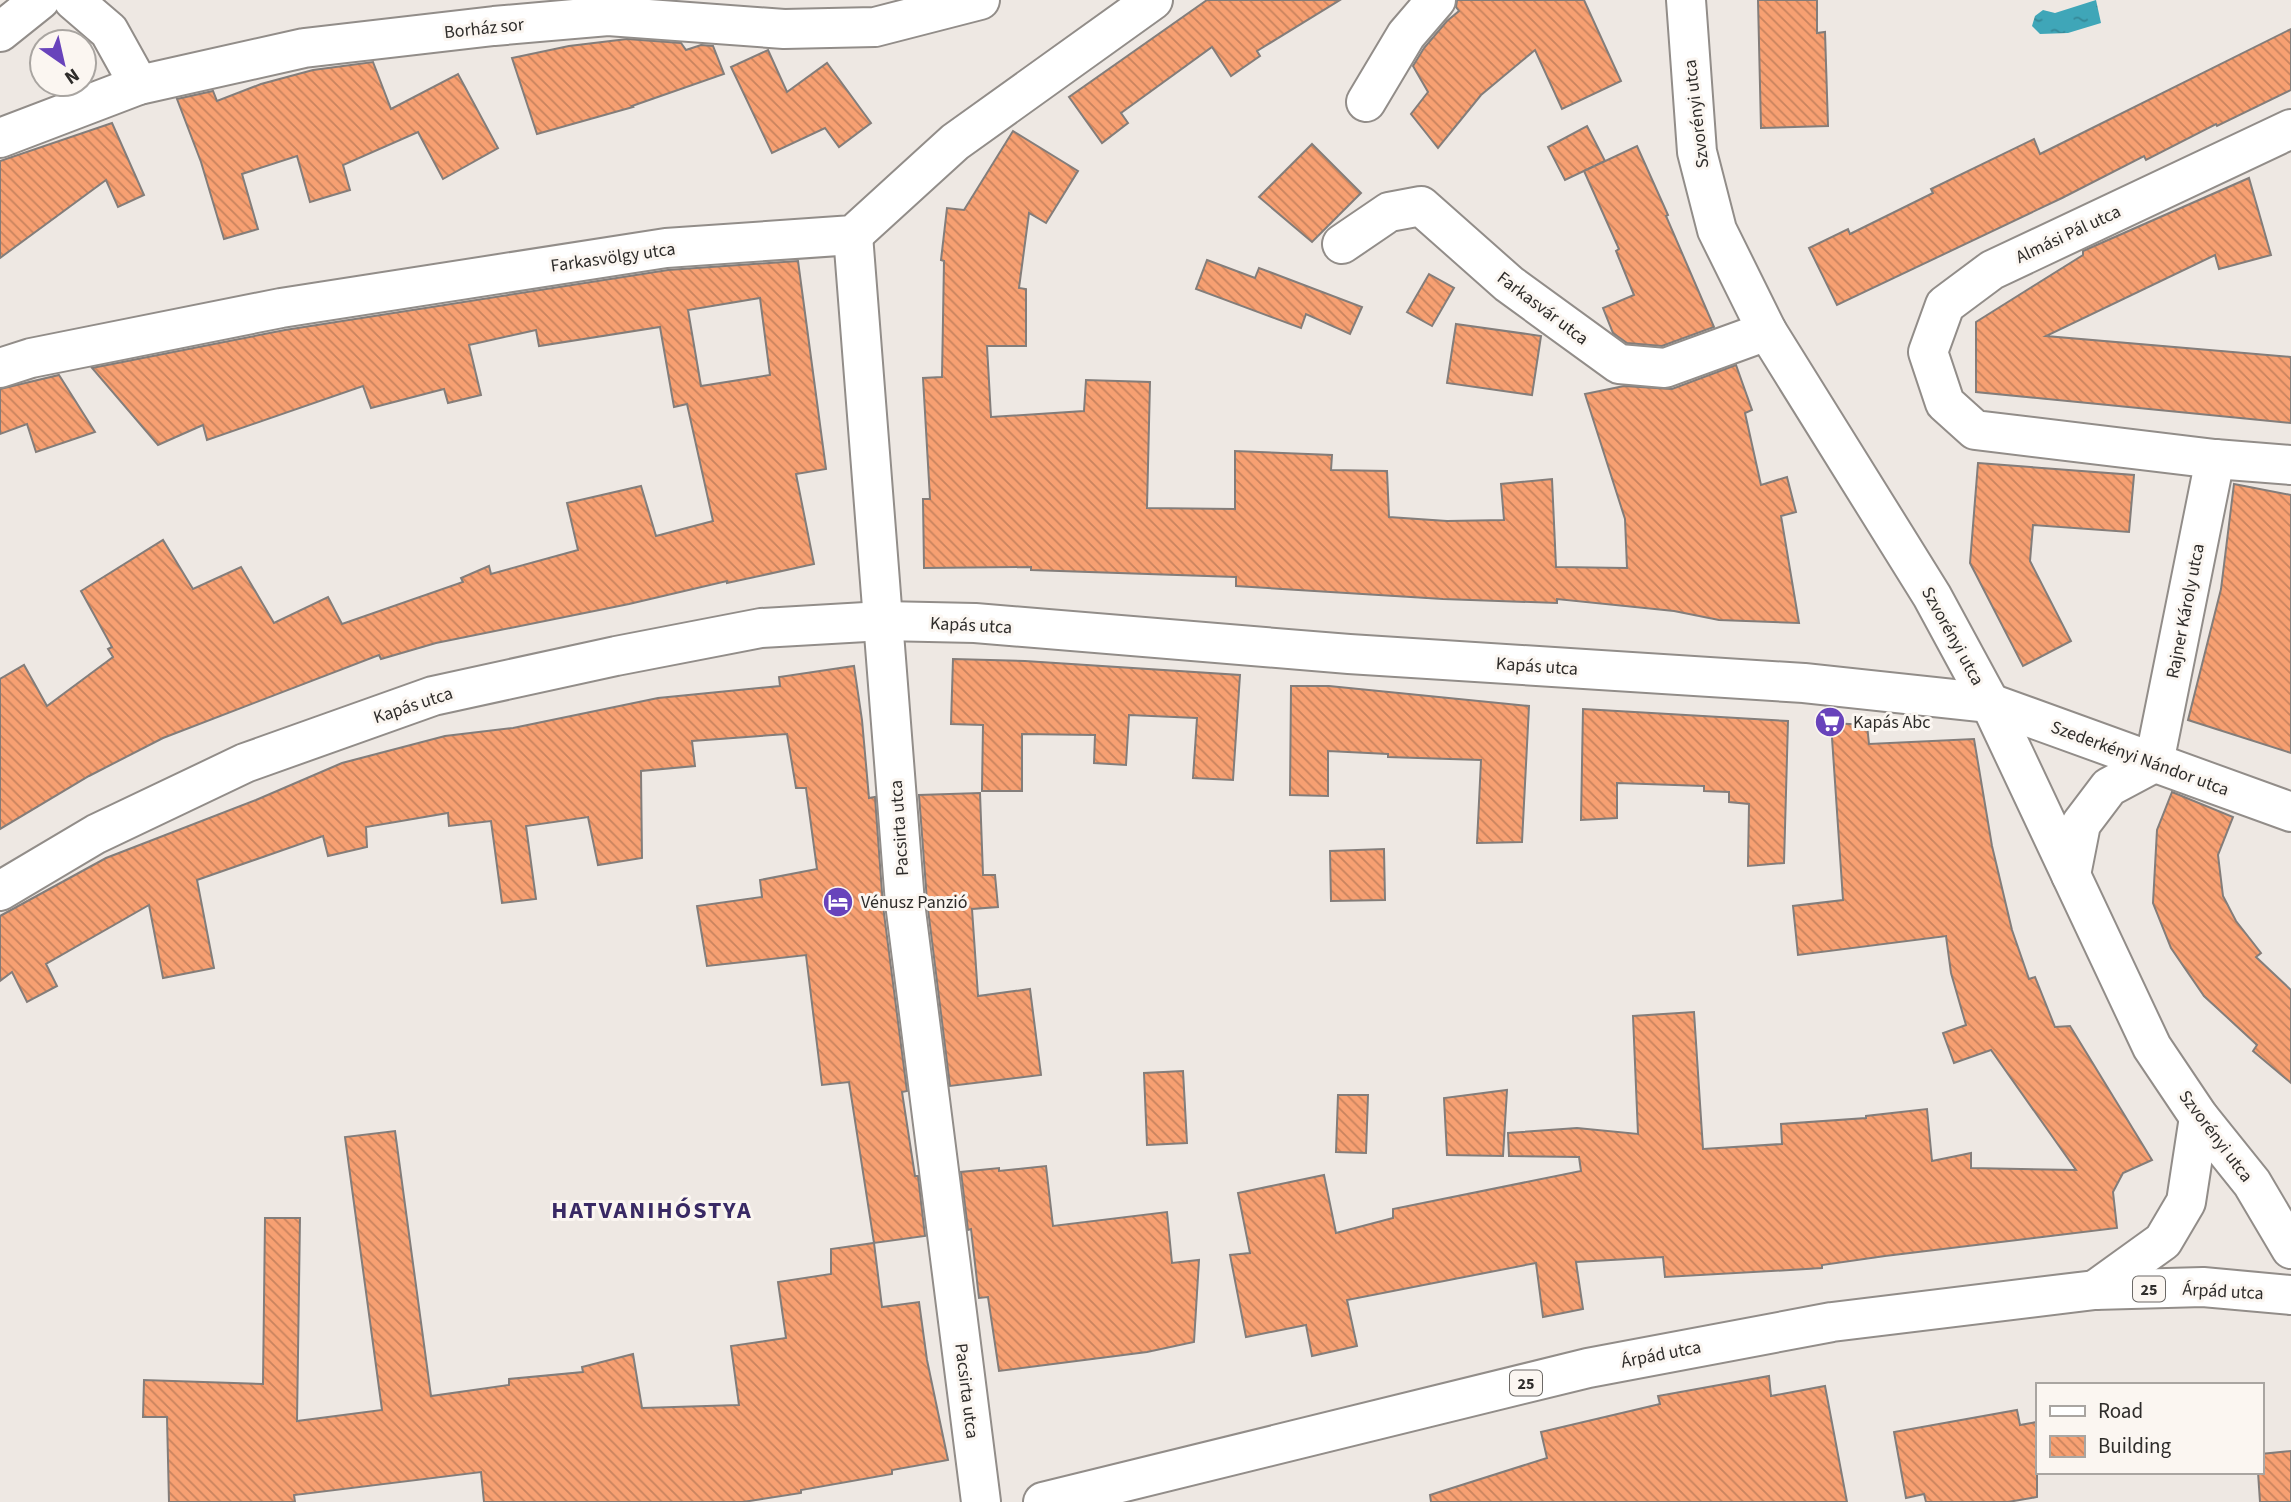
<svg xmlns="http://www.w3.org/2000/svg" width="2291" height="1502" font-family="'Source Sans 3',sans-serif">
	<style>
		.water { fill: url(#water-ripples) }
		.building { fill: url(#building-back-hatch); stroke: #837d7a; stroke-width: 2; fill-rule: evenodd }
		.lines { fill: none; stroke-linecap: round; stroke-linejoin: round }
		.minor-casing { stroke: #928d89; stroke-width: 42 }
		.major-casing { stroke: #928d89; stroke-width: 42 }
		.minor { stroke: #fff; stroke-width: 38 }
		.major { stroke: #fff; stroke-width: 38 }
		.labels { text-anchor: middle; stroke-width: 6; stroke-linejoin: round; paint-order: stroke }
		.shield { fill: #fbf6f1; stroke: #6c6966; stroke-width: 2 }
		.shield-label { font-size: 16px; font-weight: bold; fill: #2e2c2a }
		.street-label { font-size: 18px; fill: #2e2c2a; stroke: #fbf6f1 }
		.poi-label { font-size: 18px; fill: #2e2c2a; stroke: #fbf6f1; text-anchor: start }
		.district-label { font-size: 24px; font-weight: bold; letter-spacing: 2px; fill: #392964; stroke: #fbf6f1 }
	</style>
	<defs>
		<pattern id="water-ripples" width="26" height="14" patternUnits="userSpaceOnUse" patternTransform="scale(1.75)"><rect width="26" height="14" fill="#3fa6b8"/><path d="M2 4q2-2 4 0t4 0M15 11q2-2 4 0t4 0" fill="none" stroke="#358796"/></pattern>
		<pattern id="building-back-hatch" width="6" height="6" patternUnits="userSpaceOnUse" patternTransform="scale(1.75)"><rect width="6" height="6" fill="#f7a072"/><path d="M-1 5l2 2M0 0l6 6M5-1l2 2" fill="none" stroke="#c8835e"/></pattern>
	</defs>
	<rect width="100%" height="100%" fill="#eee8e3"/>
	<path class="water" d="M2096,0L2101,23L2068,33L2040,34L2032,26L2035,16L2043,10L2055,13Z"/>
	<g class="building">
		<path d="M1207,0H1340L1257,51L1260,56L1231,76L1212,47L1121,113L1128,123L1102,143L1069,97Z"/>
		<path d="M1457,0H1584L1621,81L1562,109L1535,50L1481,95L1438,148L1411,114L1428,92L1413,66L1424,48L1447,21L1459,11L1456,7Z"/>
		<path d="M1758,0H1817V33L1825,32L1828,126L1761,128Z"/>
		<path d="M2291,29V90L2217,126L2216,124L2146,160L2144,156L2062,198L1837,305L1809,248L1848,229L1850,234L1933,193L1931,189L2034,139L2040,154Z"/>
		<path d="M627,39L681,43L686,50L701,45L713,46L724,74L632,106L633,107L537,134L512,58L569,46Z"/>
		<path d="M768,50L787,92L827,63L871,123L839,147L825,128L772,153L731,67Z"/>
		<path d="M373,62L391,109L458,74L498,148L443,179L418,132L343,165L350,190L310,202L297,156L242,174L258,229L224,239L201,162L177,99L213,91L217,101L261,84L313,70Z"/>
		<path d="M112,123L144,195L118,207L106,180L0,258V161Z"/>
		<path d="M1587,126L1605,161L1565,180L1548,147Z"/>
		<path d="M1013,131L1078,171L1046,223L1029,213L1019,288L1026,289V346H987L991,417L1084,411L1086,380L1150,382L1147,508L1235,509V451L1332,455L1331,470L1387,471L1389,517L1447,521L1504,520L1501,484L1552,479L1556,567L1627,568L1625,519L1585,394L1624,386L1672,389L1736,365L1752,410L1745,413L1761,485L1787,477L1796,512L1781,516L1799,623L1719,620L1674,611L1557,599V603L1443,599L1236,586V577L1031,570V567L924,568L923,499H930L923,378L942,377L944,261L941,260L947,208L964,210Z"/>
		<path d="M1312,144L1361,193L1312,242L1259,197Z"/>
		<path d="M1637,146L1668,215L1666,216L1714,327L1662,346L1627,343L1613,333L1603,308L1634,295L1616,251L1619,249L1584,171Z"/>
		<path d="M2249,178L2271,255L2219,269L2215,255L2046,336L2291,357V423L1976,392V322L2083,255V251Z"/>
		<path d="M1207,260L1255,278L1259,268L1362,307L1350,334L1306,314L1301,328L1196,289Z"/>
		<path d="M798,261L826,469L796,474L814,564L727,583V581L629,604L436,643L381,659L379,655L163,738L89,776L0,829V679L24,665L47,706L113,657L108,649L112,647L81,591L163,540L193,589L241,567L274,623L328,597L342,624L463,582L461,578L489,566L491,574L578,550L567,503L641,486L656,536L713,521L687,404L674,407L660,327L539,346L536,330L469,345L481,395L448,403L444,389L371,408L363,386L207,440L203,425L158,445L92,368L285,330L668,270ZM760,298L770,375L701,386L688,310Z"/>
		<path d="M1429,274L1454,288L1432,326L1407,312Z"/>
		<path d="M1456,324L1541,336L1532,395L1447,383Z"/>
		<path d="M59,375L95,432L36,452L27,424L0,434V389Z"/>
		<path d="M1978,463L2134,475L2129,532L2033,525L2030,561L2071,641L2023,666L1970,563Z"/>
		<path d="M2234,484L2291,495V753L2188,720L2221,589Z"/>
		<path d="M953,659L1025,661L1240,675L1233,780L1193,778L1197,718L1129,715L1126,765L1094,763L1095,735L1022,734V791H982L983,725L951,724Z"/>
		<path d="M854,666L862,720L869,798L875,797L883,906L907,1091L902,1092L915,1176H918L925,1236L874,1243L849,1082L822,1085L806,955L707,966L697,906L762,897L760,880L817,869L806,788H796L787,734L692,741L695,766L641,771L642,858L598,865L588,817L526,826L536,899L502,903L491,821L449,826L448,813L366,827L367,847L328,856L323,836L197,880L214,968L163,978L149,905L46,964L57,986L27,1002L12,972L0,981V916L106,858L256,800L342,763L445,736L513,728L658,698L780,686L779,677Z"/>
		<path d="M1291,686H1329L1529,706L1522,842L1477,843L1481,760L1388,757V754L1328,751V796L1290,795Z"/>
		<path d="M1583,709L1788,721L1784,863L1748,866L1749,804L1729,802V792L1704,791V786L1617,783V818L1581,820Z"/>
		<path d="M1831,723L1867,725L1869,744L1974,739L1992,846L2012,930L2029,979L2035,977L2055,1027L2070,1026L2152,1160L2123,1173L2113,1192L2117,1228L1885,1256L1822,1265V1268L1790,1270L1665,1277L1663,1257L1576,1262L1583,1309L1543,1317L1536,1263L1347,1300L1357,1346L1312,1356L1306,1325L1246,1337L1230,1255L1250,1253L1238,1193L1324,1175L1336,1233L1393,1218V1209L1581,1171L1579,1157L1509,1156L1508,1133L1577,1128L1638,1134L1633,1016L1694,1012L1703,1149L1782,1144L1781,1124L1866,1118V1116L1927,1109L1932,1161L1971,1153V1168L2076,1170L1991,1050L1954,1063L1943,1033L1966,1025L1951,973L1946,936L1798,955L1793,906L1843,900Z"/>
		<path d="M2172,792L2233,817L2218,855L2223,896L2236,921L2261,953L2256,957L2291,990V1083L2253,1051L2257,1045L2204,996L2171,948L2153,903L2157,830Z"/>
		<path d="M980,793L983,875H995L998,907L972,909L978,996L1030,989L1041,1075L950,1086L927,901L919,795Z"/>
		<path d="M1384,849L1385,900L1331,901L1330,851Z"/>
		<path d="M1183,1071L1187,1143L1147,1145L1144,1073Z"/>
		<path d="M1507,1090L1503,1156L1447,1155L1444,1098Z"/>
		<path d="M1338,1095H1368L1366,1153L1336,1152Z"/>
		<path d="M395,1131L431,1396L509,1385V1379L583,1372L582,1367L633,1354L642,1408L739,1405L731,1346L786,1338L778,1282L831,1274V1249L874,1243L882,1307L919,1302L927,1360L948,1460L892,1470V1474L801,1490V1493L743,1502H484L481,1472L294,1495L295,1502H169L167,1417H143L144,1380L263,1384L265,1218H300L297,1421L382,1410L345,1137Z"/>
		<path d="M1046,1166L1053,1226L1167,1212L1172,1263L1199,1260L1194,1342L1147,1352L999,1371L988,1297L979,1298L971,1229L968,1230L961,1172L999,1168V1171Z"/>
		<path d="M1769,1376L1771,1396L1825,1386L1847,1502H1431L1430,1495L1547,1458L1541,1432L1660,1404L1658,1396Z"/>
		<path d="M2017,1410L2020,1425L2037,1422V1497L2008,1502H1926L1924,1494L1906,1498L1894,1432Z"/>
		<path d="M2291,1451V1502H2260L2258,1472H2261V1454Z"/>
	</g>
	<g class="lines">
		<g class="minor-casing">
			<g id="minor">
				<path d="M73,0L109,31L139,85"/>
				<path d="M0,32L40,0"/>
				<path d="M1366,102L1406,35L1436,0"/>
				<path d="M2291,129L1992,270L1945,305L1928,352L1945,403L1975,430L2215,459L2291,465"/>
				<path d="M0,138L139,85L304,48L494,26L608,16L784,29L875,27L980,0"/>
				<path d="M853,235L905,903L981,1502"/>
				<path d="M1342,244L1389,212L1421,206L1509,284L1619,364L1665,368L1767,331"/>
				<path d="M0,368L31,358L281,308L666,248L853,235L955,142L1153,0"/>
				<path d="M2154,763L2215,459"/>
				<path d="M2071,875L2081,824L2109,787L2154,763"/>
				<path d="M0,891L96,834L245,763L433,696L616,656L761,628L883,621L975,623L1349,654L1804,683L1990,703L2291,812"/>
			</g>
		</g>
		<g class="major-casing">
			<g id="major">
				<path d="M1686,0L1697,152L1717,230L1767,331L1932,596L1990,703L2152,1047L2199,1117L2252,1183L2291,1249"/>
				<path d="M2095,1290L2163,1241L2186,1202L2199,1117"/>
				<path d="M1043,1502L1588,1368L1832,1322L2095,1290L2203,1287L2291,1295"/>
			</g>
		</g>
		<use href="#minor" class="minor"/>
		<use href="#major" class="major"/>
	</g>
	<defs>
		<g id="supermarket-disc" transform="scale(1.575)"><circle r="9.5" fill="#6843bb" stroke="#fbf6f1"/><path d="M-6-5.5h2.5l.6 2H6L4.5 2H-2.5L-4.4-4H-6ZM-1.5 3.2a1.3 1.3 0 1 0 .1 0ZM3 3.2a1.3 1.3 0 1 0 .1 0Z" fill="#fff"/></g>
		<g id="hotel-disc" transform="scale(1.575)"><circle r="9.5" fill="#6843bb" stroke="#fbf6f1"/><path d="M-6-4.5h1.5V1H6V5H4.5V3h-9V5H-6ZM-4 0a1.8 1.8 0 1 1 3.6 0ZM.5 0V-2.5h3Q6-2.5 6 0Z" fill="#fff"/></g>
	</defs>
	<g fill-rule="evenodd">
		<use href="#supermarket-disc" x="1830" y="722"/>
		<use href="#hotel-disc" x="838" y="902"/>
	</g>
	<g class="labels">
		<g class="shield">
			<rect x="2133" y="1276.5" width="32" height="25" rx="5"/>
			<rect x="1510" y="1370.5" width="32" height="25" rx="5"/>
		</g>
		<g class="shield-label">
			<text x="2149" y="1295">25</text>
			<text x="1526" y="1389">25</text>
		</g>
		<g class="street-label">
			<text transform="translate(484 28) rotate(-6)" y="6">Borház sor</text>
			<text transform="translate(1696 114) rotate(-97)" y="6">Szvorényi utca</text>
			<text transform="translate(2068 234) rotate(-25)" y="6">Almási Pál utca</text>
			<text transform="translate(613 257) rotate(-8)" y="6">Farkasvölgy utca</text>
			<text transform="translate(1543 308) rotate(37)" y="6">Farkasvár utca</text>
			<text transform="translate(2185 611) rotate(-79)" y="6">Rajner Károly utca</text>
			<text transform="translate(971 625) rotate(3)" y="6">Kapás utca</text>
			<text transform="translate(1953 636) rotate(61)" y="6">Szvorényi utca</text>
			<text transform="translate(1537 666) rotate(4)" y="6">Kapás utca</text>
			<text transform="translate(413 705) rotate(-18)" y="6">Kapás utca</text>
			<text transform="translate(2140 758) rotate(20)" y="6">Szederkényi Nándor utca</text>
			<text transform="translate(899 828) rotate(-94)" y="6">Pacsirta utca</text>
			<text transform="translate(2216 1136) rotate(53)" y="6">Szvorényi utca</text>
			<text transform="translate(2223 1291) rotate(3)" y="6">Árpád utca</text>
			<text transform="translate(1661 1354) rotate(-11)" y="6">Árpád utca</text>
			<text transform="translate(967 1391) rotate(83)" y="6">Pacsirta utca</text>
		</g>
		<g class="poi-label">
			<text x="1853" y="728">Kapás Abc</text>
			<text x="861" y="908">Vénusz Panzió</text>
		</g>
		<g class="district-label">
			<text x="652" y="1218">HATVANIHÓSTYA</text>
		</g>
	</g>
	<rect x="2036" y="1383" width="228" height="91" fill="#fbf6f1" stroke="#a9a5a1" stroke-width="2"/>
	<rect x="2050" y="1406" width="35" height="10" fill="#ffffff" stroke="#a9a5a1" stroke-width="2"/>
	<text x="2098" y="1418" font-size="21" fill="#2e2c2a">Road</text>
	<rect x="2050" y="1436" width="35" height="21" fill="url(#building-back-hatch)" stroke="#a9a5a1" stroke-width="2"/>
	<text x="2098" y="1453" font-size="21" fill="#2e2c2a">Building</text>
	<g transform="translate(63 63) rotate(146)"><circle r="33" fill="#fbf6f1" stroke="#a9a5a1" stroke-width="2"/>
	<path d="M0-5L12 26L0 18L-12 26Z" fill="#6843bb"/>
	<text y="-10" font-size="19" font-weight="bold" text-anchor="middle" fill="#2e2c2a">N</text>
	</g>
</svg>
